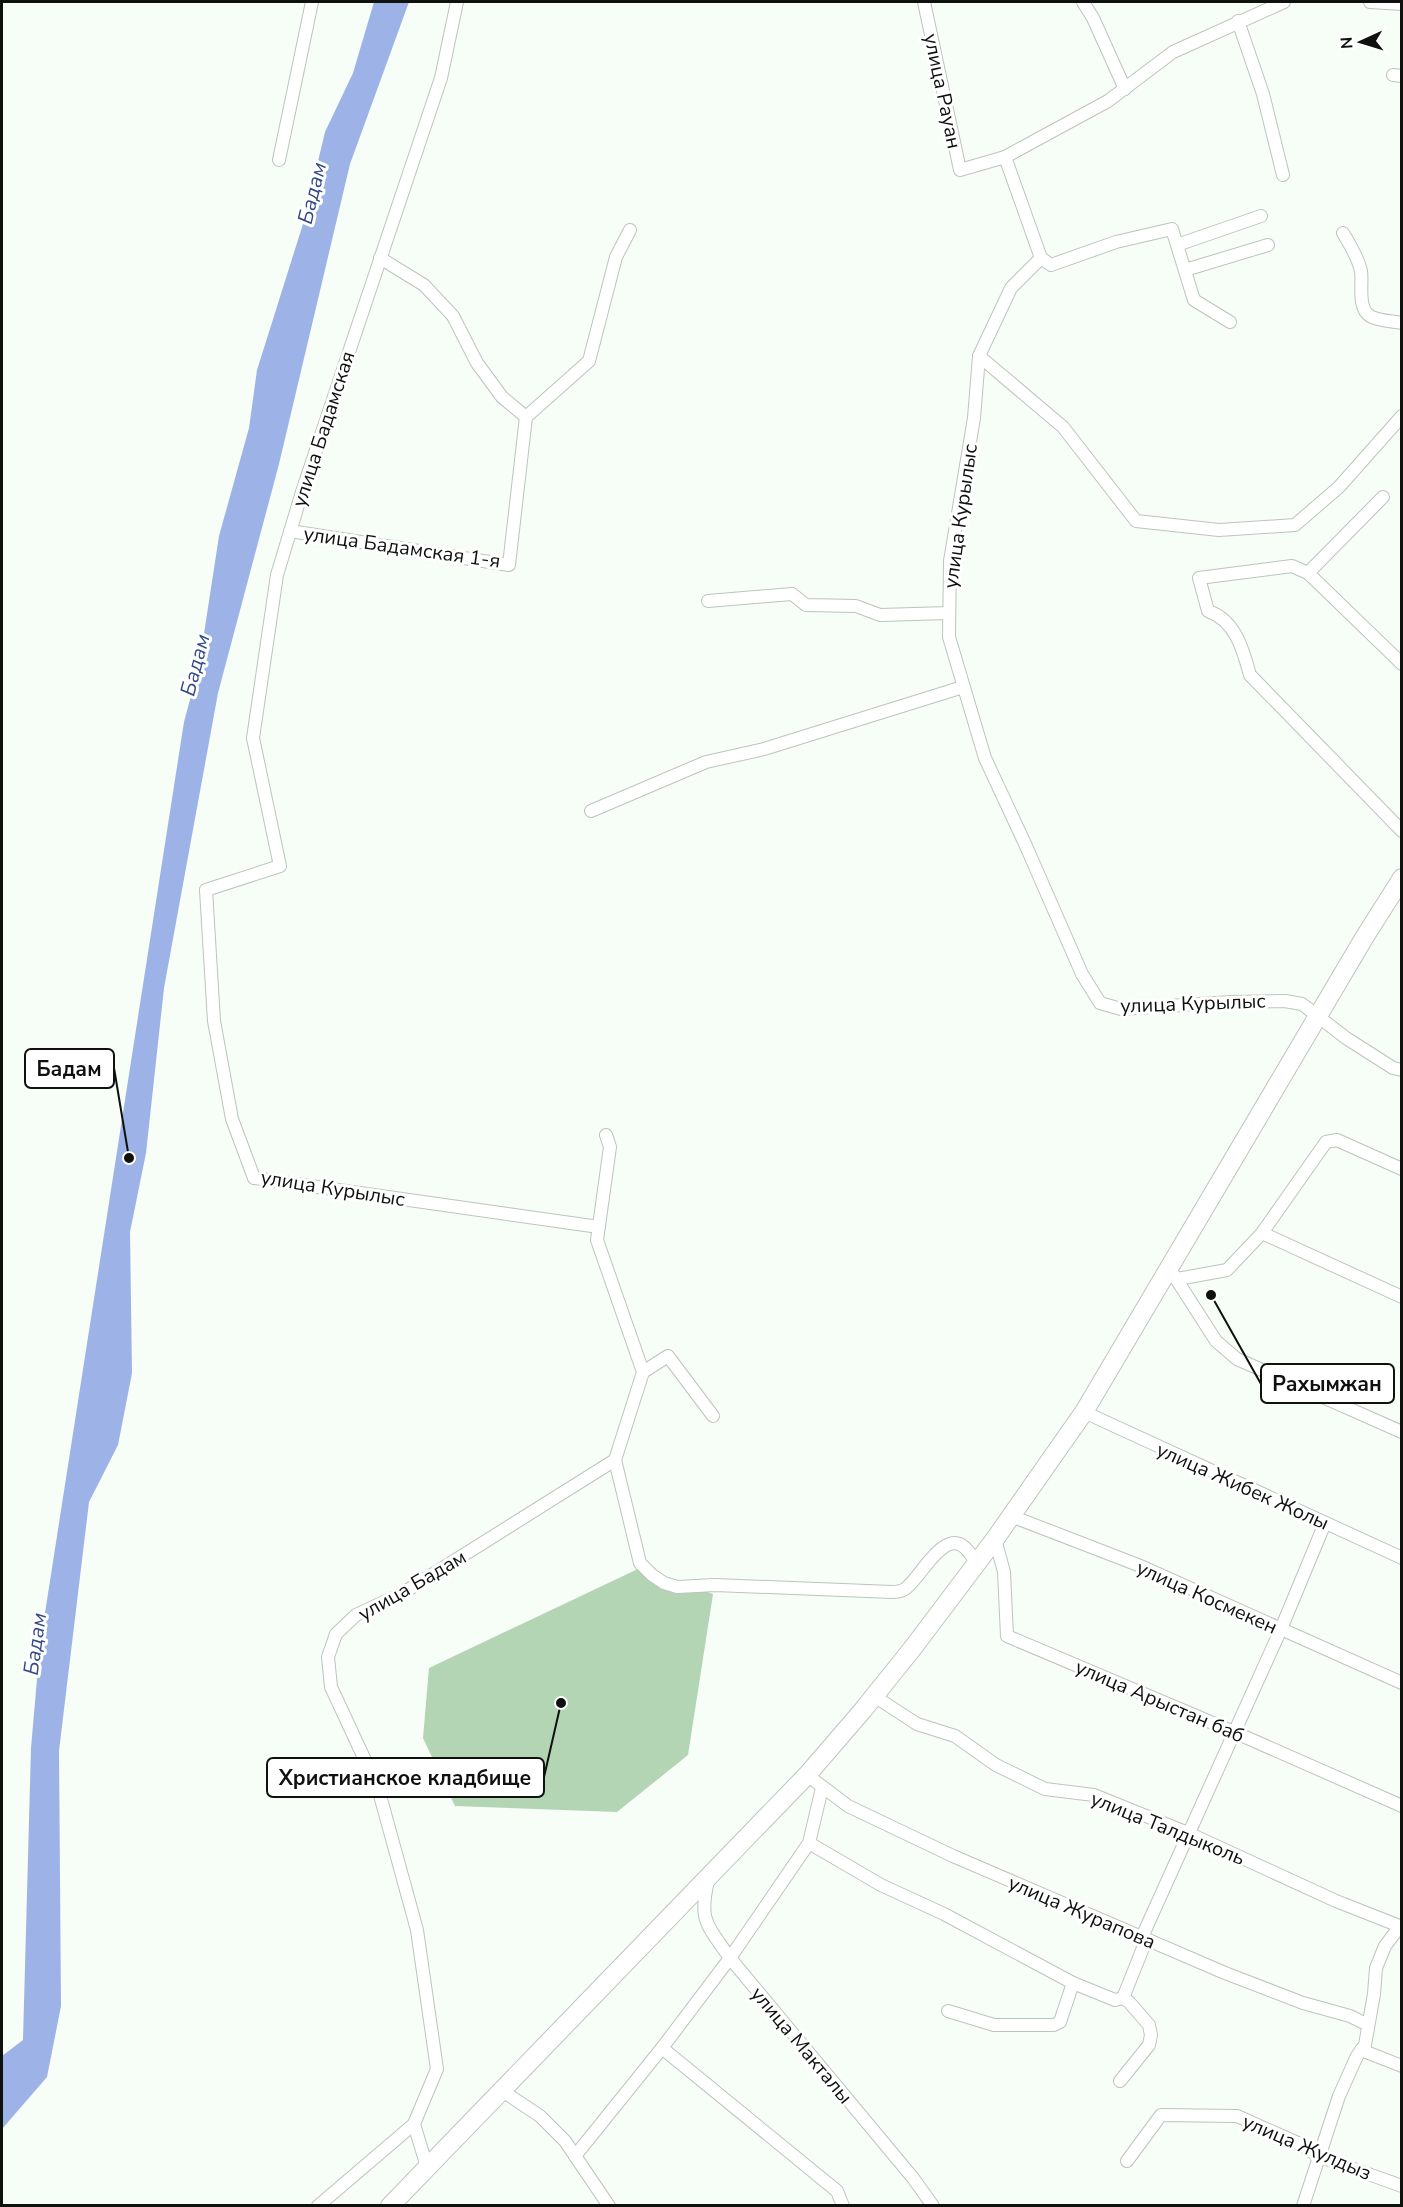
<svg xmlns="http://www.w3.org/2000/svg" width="1403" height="2207" font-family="'Nunito Sans',sans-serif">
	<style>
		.green { fill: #b3d5b4 }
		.water { fill: #9db2e6 }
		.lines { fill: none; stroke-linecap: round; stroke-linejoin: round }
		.minor-casing { stroke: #bec3be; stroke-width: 14 }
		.highway-casing { stroke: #bec3be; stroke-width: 20 }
		.minor { stroke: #fff; stroke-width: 12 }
		.highway { stroke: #fff; stroke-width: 18 }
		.labels { text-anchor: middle; stroke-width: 6; stroke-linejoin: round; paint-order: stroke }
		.street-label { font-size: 20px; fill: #0f110f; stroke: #fff }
		.water-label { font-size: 21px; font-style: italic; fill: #344988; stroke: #fff }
		.leader { fill: none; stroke: #0f110f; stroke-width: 2 }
		.callout-dot { fill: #0f110f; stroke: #fff; stroke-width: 2 }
		.callout { fill: #fff; stroke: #0f110f; stroke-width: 2 }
		.callout-label { font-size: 21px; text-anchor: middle; font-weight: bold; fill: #0f110f }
	</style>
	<rect width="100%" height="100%" fill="#f7fdf7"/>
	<path class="green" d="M640,1568L713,1594L688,1755L617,1812L455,1806L423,1738L429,1668Z"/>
	<path class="water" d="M374,2H409L350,164L279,464L218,693L164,988L146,1153L130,1232L132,1373L118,1445L89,1502L59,1751L61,2006L47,2077L2,2129V2056L23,2040L31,1748L40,1645L184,722L199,666L219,536L249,428L257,370L303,224L325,132L353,73Z"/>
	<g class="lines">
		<g class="minor-casing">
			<g id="minor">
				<path d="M457,2L441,78L302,492L277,575L253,738L280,866L206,890L214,1021L232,1119L254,1178L599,1227"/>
				<path d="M924,2L960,170L1005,157"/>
				<path d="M1083,2L1093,18L1125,89"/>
				<path d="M1284,2L1173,52L1108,101L1005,157L1041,258L1011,288L979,356L974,418L950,561L949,637L985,758L1026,846L1082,974L1100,1003L1121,1009L1231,1002L1285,1001L1302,1004L1346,1038L1393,1068L1402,1070"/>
				<path d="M1370,2L1402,4"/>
				<path d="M1238,21L1263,94L1283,175"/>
				<path d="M1393,75L1402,76"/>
				<path d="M279,160L312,2"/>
				<path d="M1343,233C1350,245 1358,257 1361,271C1363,283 1357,308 1370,316C1378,321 1392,321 1402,323"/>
				<path d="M1177,245L1261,216"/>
				<path d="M1041,258L1051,265L1116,242L1172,229L1194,300L1230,322"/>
				<path d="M1185,270L1268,245"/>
				<path d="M979,356L1063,427L1136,521L1219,530L1295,525L1339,487L1402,416"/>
				<path d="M526,417L589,361L616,257L630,230"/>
				<path d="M1383,497L1308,573L1402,664"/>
				<path d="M290,531L509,565L526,417L502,397L477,363L453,316L424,285L380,258"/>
				<path d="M1308,573L1292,566L1199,578L1208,611C1235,620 1243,649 1250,675L1402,831"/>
				<path d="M708,601L792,594L806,605L856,606L880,615L949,613"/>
				<path d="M591,811L706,762L764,749L963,687"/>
				<path d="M1262,1233L1402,1297"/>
				<path d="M1173,1274L1216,1341L1237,1359L1402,1432"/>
				<path d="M1177,1279L1227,1270L1262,1233L1326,1142L1337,1140L1402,1169"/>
				<path d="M643,1372L668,1356L713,1416"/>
				<path d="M1084,1412L1402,1558"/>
				<path d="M615,1460L640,1563L652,1575L664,1583L677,1587L715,1585L892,1592C896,1592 902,1591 905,1589C925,1574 951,1511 976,1564"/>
				<path d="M1011,1516L1138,1565L1402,1683"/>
				<path d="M995,1539L1004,1572L1007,1636L1234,1732L1402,1806"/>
				<path d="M874,1696L917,1724L955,1736L996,1765L1045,1789L1094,1795L1188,1833L1336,1901L1402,1927"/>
				<path d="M807,1775L848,1806L953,1856L1225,1973L1303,2003L1350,2016L1368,2025"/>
				<path d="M809,1843L822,1788"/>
				<path d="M709,1877C698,1919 706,1924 730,1958L913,2178L933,2206"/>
				<path d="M948,2011L994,2025H1054L1060,2022L1073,1983L1115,2000L1123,1998L1143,1948L1142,1937L1281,1629L1325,1523"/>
				<path d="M662,2048L837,2191L843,2206"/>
				<path d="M1361,2050L1402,2066"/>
				<path d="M1120,2081L1149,2045L1151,2035L1149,2025L1129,2002L1123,1998"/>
				<path d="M501,2090L540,2116L565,2141L609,2206"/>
				<path d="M575,2156L662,2048L730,1958L809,1843L881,1885L944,1914L1073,1983"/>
				<path d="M1127,2161L1161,2115L1237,2116L1300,2144L1318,2156L1402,2186"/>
				<path d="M427,2167L414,2124L437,2069L417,1930L378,1788L331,1687L328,1657L336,1634L356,1615L403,1593L615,1460L643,1372L597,1240L610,1147L606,1135"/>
				<path d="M318,2206L414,2124"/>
				<path d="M1303,2206L1339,2096L1357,2056L1365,2045L1374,1994L1376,1968L1385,1946L1400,1926"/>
			</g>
		</g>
		<g class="highway-casing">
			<path id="highway" d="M390,2206L807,1775L863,1710L912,1649L995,1539L1084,1412L1364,938L1402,878"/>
		</g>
		<use href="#minor" class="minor"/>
		<use href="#highway" class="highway"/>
	</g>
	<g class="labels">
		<g class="street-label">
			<text transform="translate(943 91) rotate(78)" y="7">улица Рауан</text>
			<text transform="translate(323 429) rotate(-72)" y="7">улица Бадамская</text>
			<text transform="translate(960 516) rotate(-82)" y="7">улица Курылыс</text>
			<text transform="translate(402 547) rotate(8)" y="7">улица Бадамская 1-я</text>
			<text transform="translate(1193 1003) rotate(-2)" y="7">улица Курылыс</text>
			<text transform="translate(333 1188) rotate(9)" y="7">улица Курылыс</text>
			<text transform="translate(1243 1486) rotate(24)" y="7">улица Жибек Жолы</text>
			<text transform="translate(412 1585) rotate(-30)" y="7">улица Бадам</text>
			<text transform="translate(1207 1597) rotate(24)" y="7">улица Космекен</text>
			<text transform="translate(1160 1701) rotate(23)" y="7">улица Арыстан баб</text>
			<text transform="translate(1168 1828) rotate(22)" y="7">улица Талдыколь</text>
			<text transform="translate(1082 1912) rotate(23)" y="7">улица Журапова</text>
			<text transform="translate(802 2045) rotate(50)" y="7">улица Макталы</text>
			<text transform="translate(1307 2147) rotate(23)" y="7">улица Жулдыз</text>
		</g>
		<g class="water-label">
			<text transform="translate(312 193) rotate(-76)" y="7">Бадам</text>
			<text transform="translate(195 665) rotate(-75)" y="7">Бадам</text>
			<text transform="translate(35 1644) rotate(-82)" y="7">Бадам</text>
		</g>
	</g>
	<path class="leader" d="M129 1158L114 1068M1211 1295L1261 1384M561 1703L544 1777"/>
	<g class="callout-dot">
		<circle cx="129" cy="1158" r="6"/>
		<circle cx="1211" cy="1295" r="6"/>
		<circle cx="561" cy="1703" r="6"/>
	</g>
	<g class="callout">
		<rect x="25" y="1049" width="89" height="39" rx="6"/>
		<rect x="1261" y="1364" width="133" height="39" rx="6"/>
		<rect x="267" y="1758" width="277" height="39" rx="6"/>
	</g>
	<g class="callout-label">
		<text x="69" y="1076">Бадам</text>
		<text x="1327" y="1391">Рахымжан</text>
		<text x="405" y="1785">Христианское кладбище</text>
	</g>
	<rect width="1403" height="2207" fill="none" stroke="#0f110f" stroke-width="6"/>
	<g transform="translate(1361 42) rotate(266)" stroke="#ffffff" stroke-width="4.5" paint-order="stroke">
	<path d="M0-4.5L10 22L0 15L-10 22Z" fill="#0f110f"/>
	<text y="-9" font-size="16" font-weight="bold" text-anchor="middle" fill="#0f110f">N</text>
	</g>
</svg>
